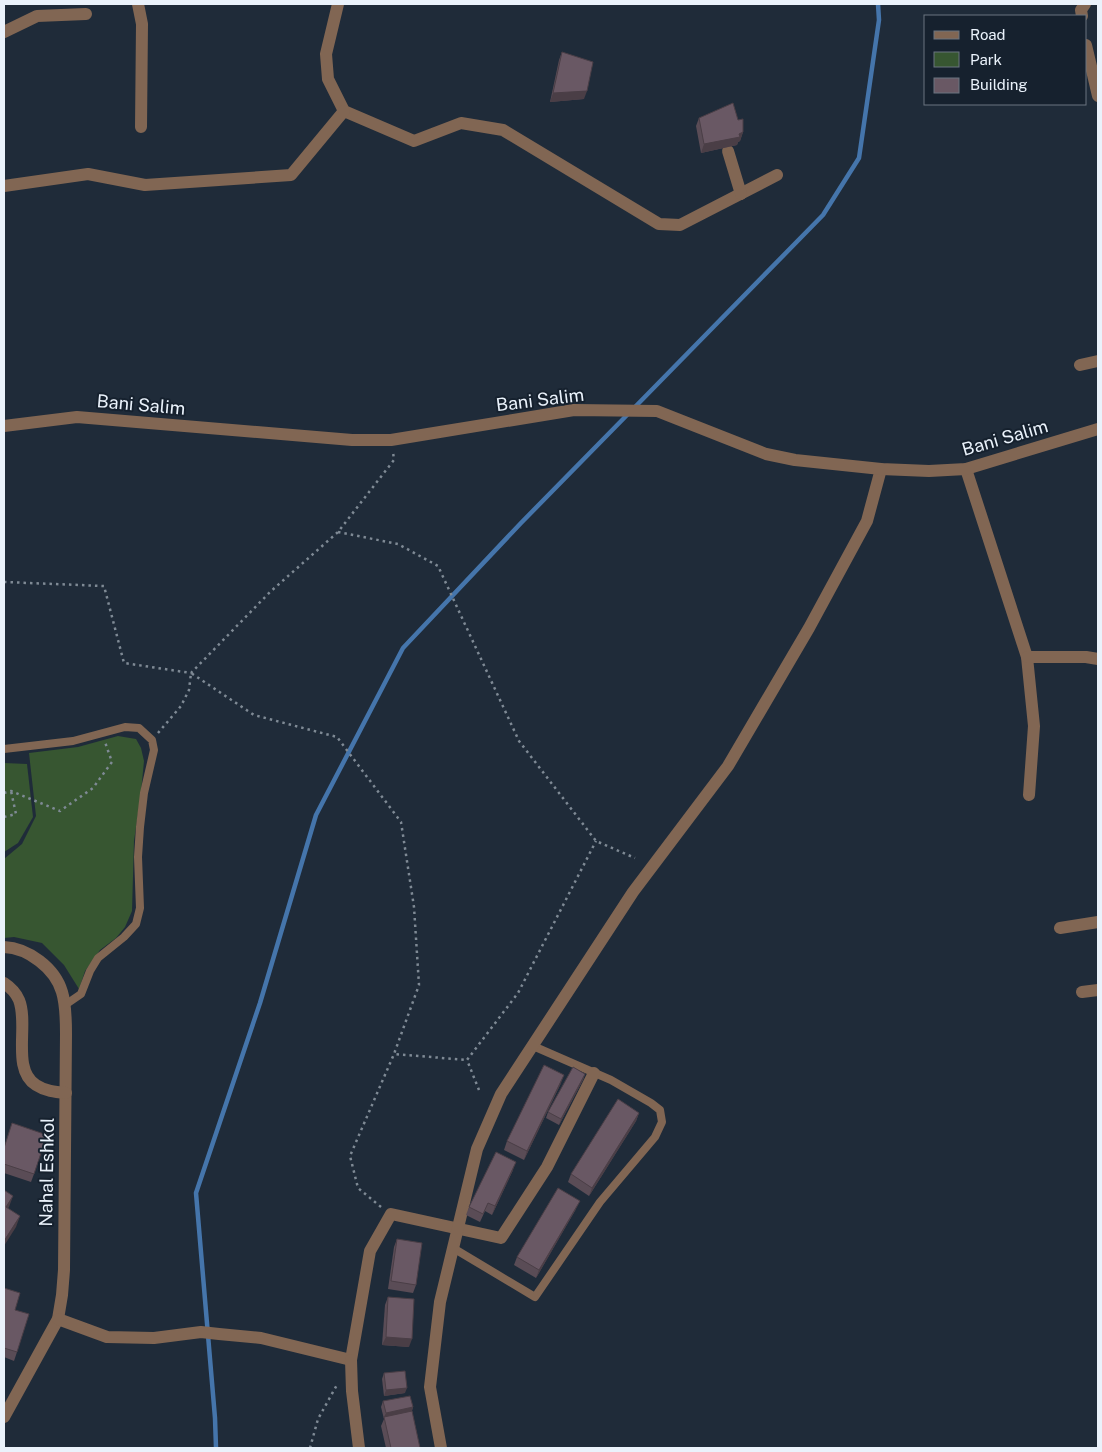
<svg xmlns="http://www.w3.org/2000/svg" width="1102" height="1452" font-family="'Public Sans',sans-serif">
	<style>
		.green { fill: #375631 }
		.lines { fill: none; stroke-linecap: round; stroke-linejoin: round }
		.stream { stroke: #4575ab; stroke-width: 4.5 }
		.path { stroke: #7f8a95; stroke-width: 2.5; stroke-dasharray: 2.5 4; stroke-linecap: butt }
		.service { stroke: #816653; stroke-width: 8 }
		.minor { stroke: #816653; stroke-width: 12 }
		.tertiary { stroke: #816653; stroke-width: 12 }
		.wall { fill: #5a4c56 }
		.shaded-wall { fill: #4a3e46 }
		.building { fill: #695864; stroke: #4a3e46 }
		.labels { text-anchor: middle; stroke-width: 4; stroke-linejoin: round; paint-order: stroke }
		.street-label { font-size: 18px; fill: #eaf2fb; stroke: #16212e }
	</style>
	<rect width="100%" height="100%" fill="#1f2b39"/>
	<g class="green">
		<path d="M118,736L136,739L141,748L144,761L141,792L134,841L132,911L125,927L116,938L100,950L85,971L79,989L64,965L42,943L14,937L4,938V859L22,844L36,816L29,753L78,747Z"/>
		<path d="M4,763L27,764L33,817L18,843L4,852Z"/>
	</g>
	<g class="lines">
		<g class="stream">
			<path d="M634,408L823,215L859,158L879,20L878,4"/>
			<path d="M216,1448L215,1418L196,1193L260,1003L316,815L403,648L521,523L628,414"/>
		</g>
		<g class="path">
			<path d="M338,532L398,544L438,566L519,741L596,841L635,858"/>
			<path d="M4,582L104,586L124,663L191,673L270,592L338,532L394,460L393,452"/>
			<path d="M158,733L181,706L189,690L191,673L254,715L337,737L401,822L414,907L419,985L394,1054L467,1060"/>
			<path d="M4,793L11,791L60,811L93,788L112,762L105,742"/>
			<path d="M4,817L16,814L11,791"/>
			<path d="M479,1090L467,1060L518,993L596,841"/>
			<path d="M381,1207L358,1188L350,1156L394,1054"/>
			<path d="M310,1448L318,1419L338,1383"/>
		</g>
		<g class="service">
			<path d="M4,749L73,741L125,727L139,728L152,740L154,750L144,793L140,827L138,857L140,908L136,924L124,937L98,958L90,971L81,994L65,1005"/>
			<path d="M453,1248L535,1297L600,1202L655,1137L662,1122L660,1110L651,1103L611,1080L533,1046"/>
		</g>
		<g class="minor">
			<path d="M138,4L142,24L141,127"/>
			<path d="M338,4L326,54L328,79L344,111L414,141L461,123L503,130L659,224L680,225L777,175"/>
			<path d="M1082,16L1081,10L1085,4"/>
			<path d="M4,32L37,16L86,14"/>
			<path d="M1086,45L1098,96"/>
			<path d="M728,151L741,194"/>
			<path d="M4,186L88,174L145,185L291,175L344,111"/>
			<path d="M1080,365L1098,361"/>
			<path d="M966,469L1027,657L1034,726L1029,795"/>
			<path d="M1027,657H1086L1098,659"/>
			<path d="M1060,928L1098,922"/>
			<path d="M4,947C28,948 55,968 62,992C66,1005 66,1020 66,1034L64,1270L62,1295L58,1319L4,1417"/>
			<path d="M4,983C10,987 16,993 19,1000C29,1025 11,1069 36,1085C45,1091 55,1092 66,1093"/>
			<path d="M1082,992L1098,990"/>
			<path d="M58,1319L107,1337L154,1338L201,1332L219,1334L261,1338L351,1360L370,1251L391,1214L501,1238L547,1167L594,1073"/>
			<path d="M351,1360L352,1391L359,1448"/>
			<path d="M441,1448L430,1387L440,1302L477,1149L501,1094L633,892L728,766L809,628L867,521L881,469"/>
		</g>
		<path class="tertiary" d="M4,426L77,417L352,440H391L574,410L657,411L766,454L795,460L881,469L929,471L966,469L1098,429"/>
	</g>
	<g class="wall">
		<path d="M562,52L584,99L550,102L559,60Z"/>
		<path d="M699,118L738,120L743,132L740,141L738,142L737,145L701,153L696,126Z"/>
		<path d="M585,1074L583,1080L559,1125L546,1118L548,1112Z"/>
		<path d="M561,1083L524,1160L504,1150L507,1141Z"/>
		<path d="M639,1113L636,1121L589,1196L568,1182L571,1174Z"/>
		<path d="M4,1147L34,1174L31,1182L4,1173Z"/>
		<path d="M513,1170L492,1215L485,1211L480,1222L466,1215L469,1207Z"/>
		<path d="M576,1209L536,1278L514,1265L517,1257Z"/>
		<path d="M397,1239L416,1285L413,1293L388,1289L394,1247Z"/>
		<path d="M4,1288L15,1310L17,1352L14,1361L4,1357Z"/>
		<path d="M388,1297L409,1347L382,1345L385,1305Z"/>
		<path d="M384,1373L405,1393L384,1396L382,1379Z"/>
		<path d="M383,1401L413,1407L412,1411L420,1448H386L381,1426L384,1419L381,1407Z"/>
	</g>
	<g class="shaded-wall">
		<path d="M587,91L584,99L550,102L553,93Z"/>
		<path d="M743,132L740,141L738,142L737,145L701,153L704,144Z"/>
		<path d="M585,1074L583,1080L559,1125L561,1119Z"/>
		<path d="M564,1075L561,1083L524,1160L527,1151Z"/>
		<path d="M639,1113L636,1121L589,1196L592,1188Z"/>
		<path d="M516,1162L513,1170L492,1215L495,1206Z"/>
		<path d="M13,1196L9,1207L4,1214L6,1207Z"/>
		<path d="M580,1201L576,1209L536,1278L539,1270Z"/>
		<path d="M20,1216L16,1227L4,1246V1241Z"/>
		<path d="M386,1337L412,1339L409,1347L382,1345Z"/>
		<path d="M407,1388L405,1393L384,1396L386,1390Z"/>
		<path d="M413,1407L411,1413L384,1417L386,1413Z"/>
	</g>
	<g class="building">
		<path d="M562,52L593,62L587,91L553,93Z"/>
		<path d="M733,103L738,120L743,119V132L739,134L740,137L704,144L699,118Z"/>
		<path d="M544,1065L564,1075L527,1151L507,1141Z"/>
		<path d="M573,1067L585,1074L561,1119L548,1112Z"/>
		<path d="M618,1099L639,1113L592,1188L571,1174Z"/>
		<path d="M12,1123L47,1135L34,1174L4,1164V1148Z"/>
		<path d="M496,1152L516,1162L495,1206L488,1203L483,1214L469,1207Z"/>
		<path d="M558,1188L580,1201L539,1270L517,1257Z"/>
		<path d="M4,1190L13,1196L6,1207L20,1216L4,1241Z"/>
		<path d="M397,1239L422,1243L416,1285L391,1281Z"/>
		<path d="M4,1288L20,1293L15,1310L29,1314L17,1352L4,1348Z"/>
		<path d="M388,1297L414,1299L412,1339L386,1337Z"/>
		<path d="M405,1371L407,1388L386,1390L384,1373Z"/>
		<path d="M410,1396L413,1407L386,1413L383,1401Z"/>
		<path d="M412,1411L420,1448H391L384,1417Z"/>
	</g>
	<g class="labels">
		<g class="street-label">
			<text transform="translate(540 400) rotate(-7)" y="6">Bani Salim</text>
			<text transform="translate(141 405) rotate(5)" y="6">Bani Salim</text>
			<text transform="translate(1005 438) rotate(-16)" y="6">Bani Salim</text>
			<text transform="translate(47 1172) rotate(-89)" y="6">Nahal Eshkol</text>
		</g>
	</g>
	<rect width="1102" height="1452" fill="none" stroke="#eaf2fb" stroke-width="10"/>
	<rect x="924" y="15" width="162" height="90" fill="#16212e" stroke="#6b7580"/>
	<rect x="934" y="31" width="25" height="8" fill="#816653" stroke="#6b7580"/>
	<text x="970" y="40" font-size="15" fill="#eaf2fb">Road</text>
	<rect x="934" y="52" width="25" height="15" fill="#375631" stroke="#6b7580"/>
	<text x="970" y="65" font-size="15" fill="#eaf2fb">Park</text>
	<rect x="934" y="78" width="25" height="15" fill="#695864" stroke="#6b7580"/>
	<text x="970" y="90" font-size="15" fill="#eaf2fb">Building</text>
</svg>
